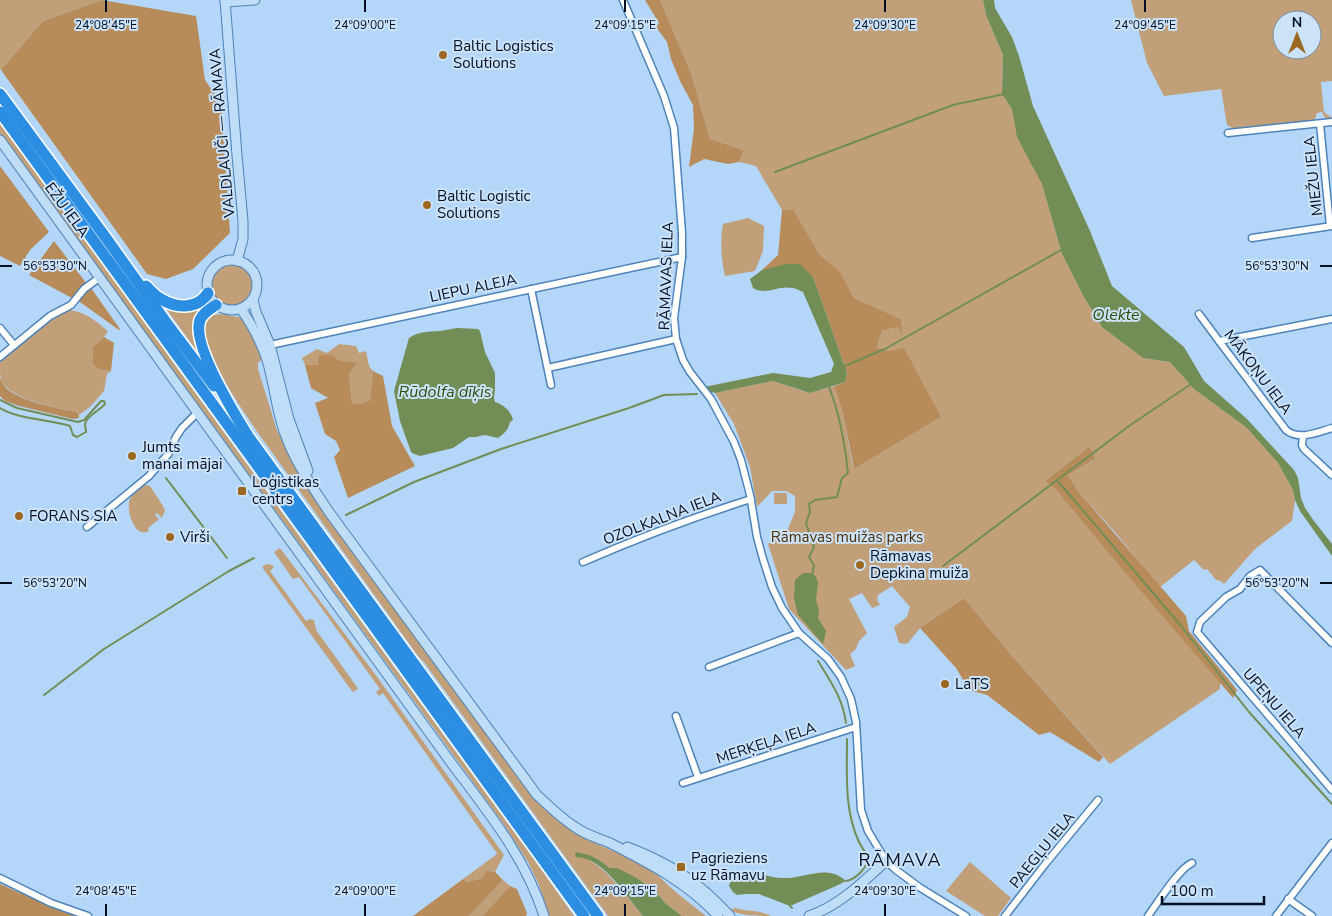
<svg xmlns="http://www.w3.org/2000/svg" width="1332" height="916" font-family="'Nunito Sans',sans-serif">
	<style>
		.green { fill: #c19f79; fill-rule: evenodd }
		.forest { fill: #b88c5a }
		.water { fill: #728d55 }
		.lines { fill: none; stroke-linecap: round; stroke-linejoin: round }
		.stream { stroke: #728d55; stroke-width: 2 }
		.street-casing { stroke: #4d83b8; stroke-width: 9 }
		.secondary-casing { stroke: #4d83b8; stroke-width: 11 }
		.highway-casing { stroke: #fff; stroke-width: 14 }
		.street { stroke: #fff; stroke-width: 6 }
		.secondary { stroke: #bfddf7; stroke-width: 9 }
		.highway { stroke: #2b8ee3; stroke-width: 11 }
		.ticks { fill: none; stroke: #000e22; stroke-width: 2 }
		.poi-dot { fill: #9c6720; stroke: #cbe2f9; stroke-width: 2 }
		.labels { text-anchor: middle; stroke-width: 4; stroke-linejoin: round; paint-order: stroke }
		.poi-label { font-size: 15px; fill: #000e22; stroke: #cbe2f9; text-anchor: start }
		.street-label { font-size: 15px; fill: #000e22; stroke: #cbe2f9 }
		.park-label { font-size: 15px; fill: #4d2f03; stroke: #cbe2f9 }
		.water-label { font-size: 16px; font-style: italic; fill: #324c0c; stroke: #cbe2f9 }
		.quarter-label { font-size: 18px; letter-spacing: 1px; fill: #000e22; stroke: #cbe2f9 }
		.ticks-label { font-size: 12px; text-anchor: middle; fill: #000e22; stroke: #cbe2f9; stroke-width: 4; stroke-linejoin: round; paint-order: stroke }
	</style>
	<rect width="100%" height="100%" fill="#b4d6f9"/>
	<g class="green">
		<path d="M0,0H102L43,21L1,70L0,69Z"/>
		<path d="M660,0H983L986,15L1003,55L1002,94L1012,109L1018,137L1042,184L1062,254L1084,297L1102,327L1143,358L1170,362L1194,389L1247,428L1278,463L1293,490L1295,500L1292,521L1256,548L1224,584L1221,581L1216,580L1207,569L1204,570L1194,560L1160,587L1114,531L1078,491L1068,475L1094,460L1090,446L1045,481L1056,490L1220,682V689L1110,764L1013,657L964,598L920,628L907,644L899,643L894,627L907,617L910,607L892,586L878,595L877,600L880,605L872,608L862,593L849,599L867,633L859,641L856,649L850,654L855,666L846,670L789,609L768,544L787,531L795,512V496L786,491H772L757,507L750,467L734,424L715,393L773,381L809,393L834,386L843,413L852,462L854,469L941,417L890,351L877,349L882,331L898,327L901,334V319L854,298L840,273L820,255L793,209L782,210L756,166L739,162L744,150L710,139L691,73Z"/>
		<path d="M1131,0H1332V81L1321,82L1324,112L1332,118V120H1330L1325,118L1322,112L1317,113L1315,119L1312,122L1236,130L1227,125L1221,89L1164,96L1147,63ZM1282,20H1312V50H1282Z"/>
		<path d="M0,124L540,868L574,916H549L539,885L528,862L505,826L189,392L0,134Z"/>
		<path d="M748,218L764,226L763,251L755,271L725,276C721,258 720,241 723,224Z"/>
		<circle cx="232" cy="285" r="20"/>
		<path d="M203,306L202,309L207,365L165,307Z"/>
		<path d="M71,310C87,313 97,322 108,331L104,337L93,347L101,370L111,371L107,374L104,391L90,407L79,415L76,412C56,408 12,400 1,381C0,376 0,368 0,362C19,345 47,315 71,310Z"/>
		<path d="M220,314L239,317L248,323L263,358L258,363V369L277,430L285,445L377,584L529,792C548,813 569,830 595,843C614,852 633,858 650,869C658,874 663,881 670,887C681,897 694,906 706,916H682L665,903L656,892L637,878L614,868H610L599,860L583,857C609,869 625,895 643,916H608L424,662L418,656L256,430C239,405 222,380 211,351C208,344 204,336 205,329C205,319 211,315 220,314Z"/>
		<path d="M339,344L356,346L359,353L366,351L369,366L373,371L370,400L360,404H352L349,374L356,363L338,360L318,365H305L302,358L317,349L327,353Z"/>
		<path d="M145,485L150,486L163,506L165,510L162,518L157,513L155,515L159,519L148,528L149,531C147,532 145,533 141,532C132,529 126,507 130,499C133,493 140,488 145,485Z"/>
		<rect x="774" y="493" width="13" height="11"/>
		<path d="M280,548L378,678L504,855L495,872L488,871L482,878L468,882L463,879L497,854L496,852L383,693L379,696L376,692L380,689L299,577L293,579L274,552Z"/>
		<path d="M267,564L272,565L274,567L270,571L306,621L310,619L314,620L316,630L357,687L358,689L353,692L349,687L262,567Z"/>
		<path d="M970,862L1011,898L998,916H985L946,891Z"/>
		<path d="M503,880L510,886L482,916H469Z"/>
		<path d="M735,908C748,912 757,909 771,916C758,916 740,916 730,910Z"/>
	</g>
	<g class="forest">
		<path d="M102,0L196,16L205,80L221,103L230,233L193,269L166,279L147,274L1,70L43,21Z"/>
		<path d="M645,0H660L691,73L710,139L744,150L739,162L728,164L704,159L689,167L694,128L693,105L680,81L671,59L667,42L656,27L659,23Z"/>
		<path d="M0,166L49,232L30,250L20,266L0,256Z"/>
		<path d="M793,209L820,255L840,272L854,298L901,319L902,336L898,327L882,331L877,348L890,351L904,348L941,417L854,469L843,413L834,386L845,382L847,373L813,277L772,268L762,270L778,255L782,210Z"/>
		<path d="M54,241L87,284L72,298L29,275Z"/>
		<path d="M91,288L120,329L119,330L77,300Z"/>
		<path d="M104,337L114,343L111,371L101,370L93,364V347Z"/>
		<path d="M319,355H332L338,360L357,363L349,374L352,404H360L370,400L373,371L383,376L392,426L415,466L348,498L334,457L340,450L336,441L325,434L315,403L328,398L311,388L305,365H318Z"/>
		<path d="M0,379C2,382 5,387 7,389C23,402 56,408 76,412L79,415V418L73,419L19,406L5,401L0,396Z"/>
		<path d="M1090,446L1095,459L1068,475L1078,491L1186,616L1189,631L1237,690L1233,698L1134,583L1056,490L1045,481Z"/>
		<path d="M964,598L1013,657L1103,757L1099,762L1050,732L1039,735L987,695L973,691L965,683L956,668L920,628Z"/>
		<path d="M487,871L495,872L503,880L469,916H413L463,879L468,882L482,878Z"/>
		<path d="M0,884L20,893L81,916H0Z"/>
		<path d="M510,886L517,889L527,913L526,916H482Z"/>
	</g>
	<g class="water">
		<path d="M983,0H994L995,8L1012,37L1019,56L1033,106L1090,231L1112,286L1184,347L1204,381L1247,419L1294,470L1298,478L1301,498L1305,508L1314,521L1332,544V556L1300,511L1295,500L1293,490L1278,463L1247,428L1194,389L1170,362L1143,358L1102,327L1084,297L1062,254L1042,184L1017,137L1012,109L1002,94L1003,55L986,15Z"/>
		<path d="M785,264H800L813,277L847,373L845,382L810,393L773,381L715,393L707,391L704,387L773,373L810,378L831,372L834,364L803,292C800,291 796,288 792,288C778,285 766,296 753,288L750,279L762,270Z"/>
		<path d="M457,328L478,329L480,331L485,352L495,373V389L494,398L495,402C504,405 511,411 513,420L510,422C508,430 505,433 498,438L485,435L479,436L477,437H469L453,448L420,456L414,454L411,452L400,421L394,391L409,338C419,331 429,332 440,331C446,330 451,329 457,328Z"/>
		<path d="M803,573H812L816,577L818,583L816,600L819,610L818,618L826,631L823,644L798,615L794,598L795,580Z"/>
		<path d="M576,852L589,855L599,860L610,868H617L637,878L656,892L665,903L682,916H643C626,896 604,858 576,857L575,854Z"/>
		<path d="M749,871C760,873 772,878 783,878C805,879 827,863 846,881L836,886L790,906L759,894H745L737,895L733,892L729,886C732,876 739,873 749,871Z"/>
	</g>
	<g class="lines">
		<g class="stream">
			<path d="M775,172L953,105L1004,94"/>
			<path d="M845,366L885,349L1061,250"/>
			<path d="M0,400L17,408L78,422L84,420L101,401H104L105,404L103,406C98,411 86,417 85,424C85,427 86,429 86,432L77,437L73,435L70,426C47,419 21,420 0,408"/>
			<path d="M166,478L227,558"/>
			<path d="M1057,480L1182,627L1249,712L1332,804"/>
			<path d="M346,515L414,482L501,449L629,408L664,395L697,394"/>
			<path d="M943,566L1129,426L1191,384"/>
			<path d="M812,575L814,565L809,557L814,547L806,523L810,512L809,504L815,500L837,497L842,478L848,473C845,444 840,415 829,387"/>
			<path d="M818,661C831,682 843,699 846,723"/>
			<path d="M44,695L104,649L229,571L254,558"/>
			<path d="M846,881C857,879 866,868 869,858C866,853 862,848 859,842C844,810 847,774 847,739"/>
			<path d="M790,906L792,908"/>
		</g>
		<g class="street-casing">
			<g id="street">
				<path d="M623,0L664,96L674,128L682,233V257L674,318L676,339L683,360L690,372L711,399L734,442L741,460L750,495L757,537L763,559L772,587L782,608L799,633L828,659L841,677L851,699L856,722L861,810L868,831L886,861L896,870L919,887L966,916"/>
				<path d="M1320,124L1330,226"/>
				<path d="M1228,133L1332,122"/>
				<path d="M1252,238L1332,226"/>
				<path d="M531,289L551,385"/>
				<path d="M1199,314L1219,341L1286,430C1299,441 1318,432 1332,428"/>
				<path d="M0,328L14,345"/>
				<path d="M1219,341L1332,319"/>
				<path d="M270,345L682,257"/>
				<path d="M0,357L50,316L71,305L84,289L99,278"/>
				<path d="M548,368L676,339"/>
				<path d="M1303,436L1302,445L1304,449L1332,475"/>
				<path d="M87,527L149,476L169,453L176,437L182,428L197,413"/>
				<path d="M583,562C638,538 694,517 751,499"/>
				<path d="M1332,643L1260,570L1250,576L1240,589L1226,597L1200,622L1197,632L1332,790"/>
				<path d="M709,667L799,633"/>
				<path d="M676,716L698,777"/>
				<path d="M683,783L856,727"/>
				<path d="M0,878L51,903L88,916"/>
				<path d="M1288,899L1312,916"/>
				<path d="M1005,916L1046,863L1098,800"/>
				<path d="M1148,916C1157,904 1179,868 1192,863"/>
				<path d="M1276,916L1332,843"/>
			</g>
		</g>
		<g class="secondary-casing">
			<g id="secondary">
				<path d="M225,0L237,155L243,221V239L237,261"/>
				<path d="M225,2L255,0"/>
				<path d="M0,140L452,764C488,812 526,858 544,916"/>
				<circle cx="232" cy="285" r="25"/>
				<path d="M253,300L256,312L270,345L289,419L308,471"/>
				<path d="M241,309C252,325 261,341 267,360C274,383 276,408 284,431C294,461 312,486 329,512L537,795C549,806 561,818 575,827C586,835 598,838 610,843C649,863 688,883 718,916"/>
				<path d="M627,847C654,857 679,870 702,889C712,897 721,907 730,916"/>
				<path d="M809,916C839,906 863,882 886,861"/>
			</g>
		</g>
		<g class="highway-casing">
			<g id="highway">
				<path d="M0,94L106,238L168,325L214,386"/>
				<path d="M0,112L313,542L584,916"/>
				<path d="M146,286C151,291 155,296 161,299C177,309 198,309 208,293"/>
				<path d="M216,305C210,309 203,313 200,320C191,344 235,415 248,436L598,916"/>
			</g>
		</g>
		<use href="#street" class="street"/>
		<use href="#secondary" class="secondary"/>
		<use href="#highway" class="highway"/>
	</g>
	<path class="ticks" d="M106,0V12M365,0V12M625,0V12M885,0V12M1145,0V12M0,266H12M1320,266H1332M0,583H12M1320,583H1332M106,904V916M365,904V916M625,904V916M885,904V916"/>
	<g class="poi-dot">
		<circle cx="443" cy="55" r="5"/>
		<circle cx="427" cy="205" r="5"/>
		<circle cx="132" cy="456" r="5"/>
		<rect x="237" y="486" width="10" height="10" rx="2.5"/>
		<circle cx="19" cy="516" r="5"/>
		<circle cx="170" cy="537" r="5"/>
		<circle cx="860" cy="565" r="5"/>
		<circle cx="945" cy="684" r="5"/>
		<rect x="676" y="862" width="10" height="10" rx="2.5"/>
	</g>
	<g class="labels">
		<g class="poi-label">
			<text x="453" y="51">Baltic Logistics<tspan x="453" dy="17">Solutions</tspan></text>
			<text x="437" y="201">Baltic Logistic<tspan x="437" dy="17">Solutions</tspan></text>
			<text x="142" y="452">Jumts<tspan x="142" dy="17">manai mājai</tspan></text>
			<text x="252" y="487">Loģistikas<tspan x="252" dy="17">centrs</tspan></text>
			<text x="29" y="521">FORANS SIA</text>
			<text x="180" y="542">Virši</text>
			<text x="870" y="561">Rāmavas<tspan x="870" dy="17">Depkina muiža</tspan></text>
			<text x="955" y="689">LaTS</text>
			<text x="691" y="863">Pagrieziens<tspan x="691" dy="17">uz Rāmavu</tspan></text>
		</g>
		<g class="street-label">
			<text transform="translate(222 133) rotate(-95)" y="5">VALDLAUČI — RĀMAVA</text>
			<text transform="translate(1313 176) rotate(-96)" y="5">MIEŽU IELA</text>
			<text transform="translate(67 210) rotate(54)" y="5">EŽU IELA</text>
			<text transform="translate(666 276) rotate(-88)" y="5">RĀMAVAS IELA</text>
			<text transform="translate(473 288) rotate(-12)" y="5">LIEPU ALEJA</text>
			<text transform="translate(1258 372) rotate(53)" y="5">MĀKOŅU IELA</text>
			<text transform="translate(662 518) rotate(-21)" y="5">OZOLKALNA IELA</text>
			<text transform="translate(1274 703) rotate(49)" y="5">UPEŅU IELA</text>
			<text transform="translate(766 743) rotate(-18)" y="5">MERĶEĻA IELA</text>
			<text transform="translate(1042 850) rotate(-51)" y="5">PAEGĻU IELA</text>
		</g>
		<g class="park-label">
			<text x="847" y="542">Rāmavas muižas parks</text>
		</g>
		<g class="water-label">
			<text x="1116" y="320">Olekte</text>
			<text x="445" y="397">Rūdolfa dīķis</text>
		</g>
		<g class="quarter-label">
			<text x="900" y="866">RĀMAVA</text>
		</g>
	</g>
	<g class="ticks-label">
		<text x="106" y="29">24°08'45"E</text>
		<text x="365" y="29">24°09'00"E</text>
		<text x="625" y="29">24°09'15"E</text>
		<text x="885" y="29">24°09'30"E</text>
		<text x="1145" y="29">24°09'45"E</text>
		<text x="55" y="270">56°53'30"N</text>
		<text x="1277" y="270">56°53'30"N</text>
		<text x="55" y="587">56°53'20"N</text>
		<text x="1277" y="587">56°53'20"N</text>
		<text x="106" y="895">24°08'45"E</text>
		<text x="365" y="895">24°09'00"E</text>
		<text x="625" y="895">24°09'15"E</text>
		<text x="885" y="895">24°09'30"E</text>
	</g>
	<g transform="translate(1297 35)"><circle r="24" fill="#cbe2f9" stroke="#7a8da3"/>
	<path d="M0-4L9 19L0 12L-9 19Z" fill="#9c6720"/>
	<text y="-8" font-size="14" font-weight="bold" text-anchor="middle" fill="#000e22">N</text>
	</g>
	<path d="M1162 896v8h102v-8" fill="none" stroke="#000e22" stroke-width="2.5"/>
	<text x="1170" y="896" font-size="15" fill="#000e22" stroke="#cbe2f9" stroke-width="4" paint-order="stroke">100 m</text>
</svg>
